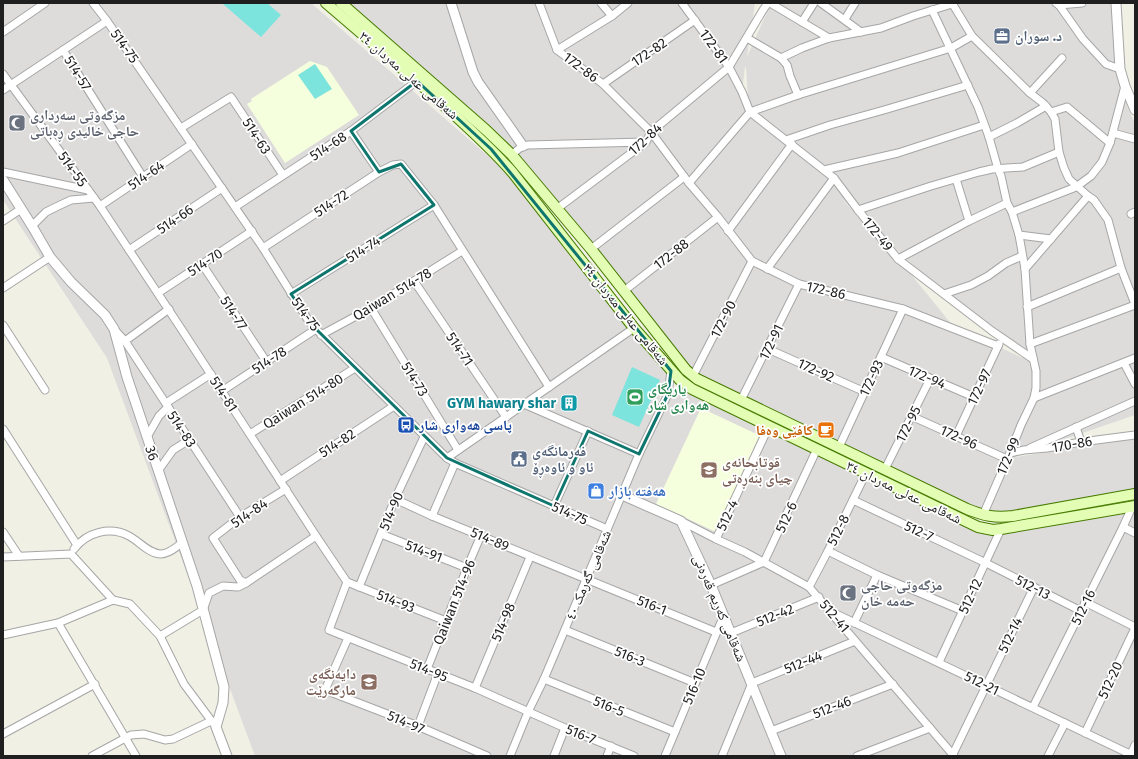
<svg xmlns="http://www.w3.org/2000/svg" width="1138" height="759" font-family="'Fira Sans','Noto Naskh Arabic',sans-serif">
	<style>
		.residential { fill: #dddcdb; fill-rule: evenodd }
		.education { fill: #f5ffde }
		.pitch { fill: #7de4dd }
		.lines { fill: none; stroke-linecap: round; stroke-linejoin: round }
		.minor-casing { stroke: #a6a6a6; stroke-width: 9 }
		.tertiary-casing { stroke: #a6a6a6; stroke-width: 11 }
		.secondary-casing { stroke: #477b00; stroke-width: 12 }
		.minor { stroke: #fff; stroke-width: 7 }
		.tertiary { stroke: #fff; stroke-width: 9 }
		.secondary { stroke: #e3fdb5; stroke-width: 10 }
		.marked { fill: none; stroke: #0f766e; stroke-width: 3; stroke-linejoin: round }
		.labels { text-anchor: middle; stroke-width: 3.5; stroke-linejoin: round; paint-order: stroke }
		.service-label { font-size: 14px; font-weight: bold; fill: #4e5e75; stroke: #fff; text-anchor: start }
		.street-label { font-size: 14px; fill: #1f1f1f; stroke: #fff }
		.worship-label { font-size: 14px; font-weight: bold; fill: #5b616d; stroke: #fff; text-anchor: start }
		.leisure-label { font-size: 14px; font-weight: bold; fill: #27864d; stroke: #fff; text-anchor: start }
		.culture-label { font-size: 14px; font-weight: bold; fill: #0d838f; stroke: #fff; text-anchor: end }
		.transit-label { font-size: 14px; font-weight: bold; fill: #164399; stroke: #fff; text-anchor: start }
		.food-label { font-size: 14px; font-weight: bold; fill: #c56008; stroke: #fff; text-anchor: end }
		.education-label { font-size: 14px; font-weight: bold; fill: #785e54; stroke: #fff; text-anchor: start }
		.shop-label { font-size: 14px; font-weight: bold; fill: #366cbe; stroke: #fff; text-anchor: start }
	</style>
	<rect width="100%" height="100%" fill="#f0f0e4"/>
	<g class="residential">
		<path d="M3,3H311L523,186L671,371L534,699L622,495L680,380L998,536L1034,524L1135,513V756H255L107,358L3,200Z"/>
		<path d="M338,3H755L747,57L771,3H1114L1117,71L1128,109L1135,123V415L1010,458L1135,438V489L1095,502L983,515L693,376L512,155ZM745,67H746L748,98L742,91ZM841,198L873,227L961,311L1024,347L1023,358L953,326L905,267Z"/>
	</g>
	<g class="education">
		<path d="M310,61L327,67L359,115L285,163L247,104L252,101L251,99Z"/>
		<path d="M701,408L763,437L716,532L656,504Z"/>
	</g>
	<g class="pitch">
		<path d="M223,3H267L281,15L261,37L223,4Z"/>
		<path d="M315,64L332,89L315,99L298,75Z"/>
		<path d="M632,367L660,380L639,427L612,415Z"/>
	</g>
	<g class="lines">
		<g class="minor-casing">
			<g id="minor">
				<path d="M93,3L107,21L263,248L308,320L316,329L447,458L455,463L607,529"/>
				<path d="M539,3L557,50L603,84L651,132L689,183L718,217L752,261L799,284L903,309L998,346"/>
				<path d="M601,3L612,16"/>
				<path d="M682,3L729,67L742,92L750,112L834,178L858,210L898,259L992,331L1033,359"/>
				<path d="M770,3L829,38"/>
				<path d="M821,3L861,32"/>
				<path d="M952,3L972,36L1030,93L1043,103L1051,112L1055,119L1059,152L1064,168L1069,179L1088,196L1094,200L1108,220L1121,268L1135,304"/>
				<path d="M1056,3L1059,5L1083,39L1106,64L1120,69"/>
				<path d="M1059,3V5L1082,3"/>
				<path d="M932,10L978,107L989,137L998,169L1001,176L1007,203L1012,212L1019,235L1025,269L1030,344L1036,371V388L1034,398L1021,425L1010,453L983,515"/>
				<path d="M845,19L855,3"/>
				<path d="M802,22L814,3"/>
				<path d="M3,32L45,3"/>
				<path d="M747,38L781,58L787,65L790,76L798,95"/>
				<path d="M63,50L143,177"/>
				<path d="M557,50L612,16L628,3"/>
				<path d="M781,58L802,48L829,38L881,28L913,16L952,4"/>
				<path d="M3,74L100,206L182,330L316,536L347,582"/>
				<path d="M603,84L695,20"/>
				<path d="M3,90L107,21"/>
				<path d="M1030,93L1062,58"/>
				<path d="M1051,112L1067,107L1110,143"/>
				<path d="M181,128L231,97L283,175"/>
				<path d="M351,131L379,172"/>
				<path d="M1113,133L1135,139"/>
				<path d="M989,137L1017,123L1046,106"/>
				<path d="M786,140L830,125L884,110L968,85"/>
				<path d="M512,155C517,150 521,146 528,145L645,142"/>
				<path d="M824,170L898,153L984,125"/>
				<path d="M3,172L88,190"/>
				<path d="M689,183L750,112L798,95L951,48L972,36"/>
				<path d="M100,206L192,144"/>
				<path d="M235,207L351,131L417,81"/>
				<path d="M558,208L646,142L651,132L729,67L763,10L768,3"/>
				<path d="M858,210L931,186L979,172L992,169L1023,167L1059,152"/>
				<path d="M1012,212L1076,187L1091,176L1102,162L1110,143L1125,86"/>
				<path d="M1131,214L1135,212"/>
				<path d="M3,221L21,209"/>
				<path d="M969,221L1007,203"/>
				<path d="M32,226L46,212L56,207L71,200L94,198"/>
				<path d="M728,231L792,144"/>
				<path d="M1019,235L1051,239"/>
				<path d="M263,248L379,172L393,165L401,164L434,205L549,387"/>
				<path d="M591,249L684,177"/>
				<path d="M129,250L222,188"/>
				<path d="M898,259L969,221L956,179"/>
				<path d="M202,264L266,361"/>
				<path d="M767,269L834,178"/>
				<path d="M1025,269L1088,196"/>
				<path d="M414,281L506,417"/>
				<path d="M3,288L50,257"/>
				<path d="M624,291L718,217"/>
				<path d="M158,293L252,231"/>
				<path d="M291,294L434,205"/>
				<path d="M944,294L971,285L988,276L1006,263L1022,256"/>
				<path d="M1027,307L1121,268"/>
				<path d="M371,308L458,450"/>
				<path d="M3,325L45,390"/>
				<path d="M115,330L125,341L240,517"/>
				<path d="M321,335L371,308L462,251"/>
				<path d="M125,341L169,309"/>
				<path d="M1030,344L1135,305"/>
				<path d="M768,349L865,392"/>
				<path d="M881,357L974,397"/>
				<path d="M1124,363L1135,384"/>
				<path d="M693,376L752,261"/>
				<path d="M222,391L316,329"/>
				<path d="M1034,398L1135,358"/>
				<path d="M741,400L799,284"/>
				<path d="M166,403L211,374"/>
				<path d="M524,404L639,454"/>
				<path d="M911,416L1007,459"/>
				<path d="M1076,427L1081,442"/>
				<path d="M3,429L77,545"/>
				<path d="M250,434L355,368"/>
				<path d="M956,436L999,344"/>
				<path d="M147,437L159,416L168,407"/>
				<path d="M839,447L903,309"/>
				<path d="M1030,448L1135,401"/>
				<path d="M1010,453L1024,450L1047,448L1081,442L1135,435"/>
				<path d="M447,458L634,328"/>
				<path d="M885,469L930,379"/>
				<path d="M158,471L173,450L189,440"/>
				<path d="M280,481L394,406"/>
				<path d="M395,499L432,516L716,632"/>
				<path d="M853,500L986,563L1081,611"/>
				<path d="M554,506L588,431"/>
				<path d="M432,516L455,463"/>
				<path d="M681,521L716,539L745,552L809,587L954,756"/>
				<path d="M1123,527L1135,533"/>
				<path d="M3,532L19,556"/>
				<path d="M381,534L467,568"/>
				<path d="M716,539L769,426"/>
				<path d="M74,549C87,532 110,526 129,536C139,541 149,554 161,554C169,554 176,547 182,543"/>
				<path d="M828,551L877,575L963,611"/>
				<path d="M3,557L71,554L113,600"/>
				<path d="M347,582L329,630L475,688L565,728L634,756"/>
				<path d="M347,582L446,621"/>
				<path d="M246,583L240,580L213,538L240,517L286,489"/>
				<path d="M711,585L764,562L817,449"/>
				<path d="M359,587L395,499L424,437"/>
				<path d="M809,587L828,551L866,473"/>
				<path d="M1085,602L1135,627"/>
				<path d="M834,613L1134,756"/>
				<path d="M58,623L136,756"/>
				<path d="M854,623L877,575"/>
				<path d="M565,630L695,683"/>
				<path d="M731,633L819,597"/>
				<path d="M3,635L58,623L113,600L130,604L160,636L184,684L216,727"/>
				<path d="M160,636L203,610L209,593L223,586L238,587L246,583L316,536"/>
				<path d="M348,638L325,690L413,724L487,756"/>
				<path d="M939,662L1001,529"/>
				<path d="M427,669L467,568L481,535"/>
				<path d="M544,679L675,732"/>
				<path d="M475,688L530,557"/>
				<path d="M1033,707L1123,527L1132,507"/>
				<path d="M418,726L438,673"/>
				<path d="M771,731L893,684"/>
				<path d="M1085,733L1135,628"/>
				<path d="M3,734L95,684"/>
				<path d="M953,754L1034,587"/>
				<path d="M1131,754L1135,745"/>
				<path d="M92,756L131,735L144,734L165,740L173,739L211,721"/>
				<path d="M510,756L528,712L544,679L639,454L668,394L671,371"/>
				<path d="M554,756L565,728"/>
				<path d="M607,756L611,746"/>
				<path d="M665,756L724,615"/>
				<path d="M722,756L752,683L855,641"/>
				<path d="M857,756L930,728"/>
				<path d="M1048,756L1065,723"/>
			</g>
		</g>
		<g class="tertiary-casing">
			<g id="tertiary">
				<path d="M451,3L473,72L478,82L523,146"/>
				<path d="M1116,3L1120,69L1125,86L1135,110"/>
				<path d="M3,180L32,226L50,257L71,282L105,315L114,329L127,377L197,586L224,687L223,703L216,727L227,756"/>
				<path d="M622,495L681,521L711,585L781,756"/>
			</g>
		</g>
		<g class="secondary-casing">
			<g id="secondary">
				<path d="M326,3C367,38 408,73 448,109C471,130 493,150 513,173L634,328L680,380L692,389L978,527L993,530L1001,529L1135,506"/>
				<path d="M341,3L486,130L512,155L591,249L686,370L697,379L967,509C985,516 994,518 1013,516L1135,494"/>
			</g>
		</g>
		<use href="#minor" class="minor"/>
		<use href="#tertiary" class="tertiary"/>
		<use href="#secondary" class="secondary"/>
	</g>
	<path class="marked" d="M417,81L491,149L671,371L668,394L639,454L588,431L554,506L447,458L316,329L291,294L434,205L401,164L379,172L351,131Z"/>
	<defs>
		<g id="office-square" transform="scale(0.9)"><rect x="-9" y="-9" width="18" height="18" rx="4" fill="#5c6f8a" stroke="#fff"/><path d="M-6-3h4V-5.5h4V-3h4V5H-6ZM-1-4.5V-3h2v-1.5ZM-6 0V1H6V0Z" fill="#fff"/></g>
		<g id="mosque-square" transform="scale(0.9)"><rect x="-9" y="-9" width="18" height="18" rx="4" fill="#6b7280" stroke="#fff"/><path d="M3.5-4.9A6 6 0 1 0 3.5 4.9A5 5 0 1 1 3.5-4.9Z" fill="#fff"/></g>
		<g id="stadium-square" transform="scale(0.9)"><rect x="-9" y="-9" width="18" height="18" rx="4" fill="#2e9e5b" stroke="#fff"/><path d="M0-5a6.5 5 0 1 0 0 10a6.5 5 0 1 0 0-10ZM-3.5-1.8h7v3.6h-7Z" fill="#fff"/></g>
		<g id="building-square" transform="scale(0.9)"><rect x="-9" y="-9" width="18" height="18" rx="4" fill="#0f9aa8" stroke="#fff"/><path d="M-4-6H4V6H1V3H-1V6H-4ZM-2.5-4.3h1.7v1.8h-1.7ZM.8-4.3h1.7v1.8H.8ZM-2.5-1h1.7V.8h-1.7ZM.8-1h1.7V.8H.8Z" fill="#fff"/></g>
		<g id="bus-square" transform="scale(0.9)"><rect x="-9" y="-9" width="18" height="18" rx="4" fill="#1a4fb4" stroke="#fff"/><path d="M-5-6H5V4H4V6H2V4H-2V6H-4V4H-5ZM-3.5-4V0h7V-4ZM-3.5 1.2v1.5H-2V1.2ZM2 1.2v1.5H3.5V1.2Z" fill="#fff"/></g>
		<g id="cafe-square" transform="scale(0.9)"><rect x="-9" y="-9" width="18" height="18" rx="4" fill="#e8710a" stroke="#fff"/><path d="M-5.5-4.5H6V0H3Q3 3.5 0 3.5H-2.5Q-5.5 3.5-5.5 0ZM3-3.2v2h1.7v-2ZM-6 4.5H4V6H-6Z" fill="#fff"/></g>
		<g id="civic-square" transform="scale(0.9)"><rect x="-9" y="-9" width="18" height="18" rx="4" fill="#5c6f8a" stroke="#fff"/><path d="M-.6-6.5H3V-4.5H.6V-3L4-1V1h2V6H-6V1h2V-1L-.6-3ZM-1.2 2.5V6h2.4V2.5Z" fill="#fff"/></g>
		<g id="school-square" transform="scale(0.9)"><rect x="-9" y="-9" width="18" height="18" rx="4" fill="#8d6e63" stroke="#fff"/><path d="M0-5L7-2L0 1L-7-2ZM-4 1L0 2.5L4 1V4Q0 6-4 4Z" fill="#fff"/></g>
		<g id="shop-square" transform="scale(0.9)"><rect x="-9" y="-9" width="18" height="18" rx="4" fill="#3f7fe0" stroke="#fff"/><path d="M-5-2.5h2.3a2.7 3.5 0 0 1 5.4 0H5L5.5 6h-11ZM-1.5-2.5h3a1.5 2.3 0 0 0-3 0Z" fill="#fff"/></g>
	</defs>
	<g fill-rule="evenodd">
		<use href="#office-square" x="1002" y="36"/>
		<use href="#mosque-square" x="17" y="123"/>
		<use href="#stadium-square" x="635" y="397"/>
		<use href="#building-square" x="569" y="403"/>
		<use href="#bus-square" x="406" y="425"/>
		<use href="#cafe-square" x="826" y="430"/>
		<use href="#civic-square" x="519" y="459"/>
		<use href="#school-square" x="709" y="470"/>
		<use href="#shop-square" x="596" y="491"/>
		<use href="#mosque-square" x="848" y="593"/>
		<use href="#school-square" x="369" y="682"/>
	</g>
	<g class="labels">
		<g class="service-label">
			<text x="1015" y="41">د. سوران</text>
			<text x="532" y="456">فەرمانگەی<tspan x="532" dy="16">ئاو و ئاوەڕۆ</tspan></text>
		</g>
		<g class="street-label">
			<text transform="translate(125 46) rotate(55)" y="5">514-75</text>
			<text transform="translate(714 46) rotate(54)" y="5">172-81</text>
			<text transform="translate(649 52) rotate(-34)" y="5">172-82</text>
			<text transform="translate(581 67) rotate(37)" y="5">172-86</text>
			<text transform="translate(78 73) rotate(58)" y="5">514-57</text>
			<text transform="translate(409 75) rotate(41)" y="5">شەقامی عەلی مەردان ٣٤</text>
			<text transform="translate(257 136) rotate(57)" y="5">514-63</text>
			<text transform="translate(645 139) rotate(-43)" y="5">172-84</text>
			<text transform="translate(328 146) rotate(-33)" y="5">514-68</text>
			<text transform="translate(73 169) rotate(54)" y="5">514-55</text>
			<text transform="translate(146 175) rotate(-34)" y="5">514-64</text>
			<text transform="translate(331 203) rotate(-33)" y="5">514-72</text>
			<text transform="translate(175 219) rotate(-34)" y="5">514-66</text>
			<text transform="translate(878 234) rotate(51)" y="5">172-49</text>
			<text transform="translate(363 249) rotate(-32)" y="5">514-74</text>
			<text transform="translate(671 254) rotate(-38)" y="5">172-88</text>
			<text transform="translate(205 262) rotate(-33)" y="5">514-70</text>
			<text transform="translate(826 290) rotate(13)" y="5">172-86</text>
			<text transform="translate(392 294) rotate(-31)" y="5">Qaiwan 514-78</text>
			<text transform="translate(234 313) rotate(57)" y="5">514-77</text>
			<text transform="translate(306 314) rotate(54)" y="5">514-75</text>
			<text transform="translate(626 314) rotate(51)" y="5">شەقامی عەلی مەردان ٣٤</text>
			<text transform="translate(723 319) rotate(-63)" y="5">172-90</text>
			<text transform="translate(771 342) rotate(-64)" y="5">172-91</text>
			<text transform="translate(460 349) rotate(56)" y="5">514-71</text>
			<text transform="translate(269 360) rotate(-33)" y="5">514-78</text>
			<text transform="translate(816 370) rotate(24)" y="5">172-92</text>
			<text transform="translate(927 377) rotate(23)" y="5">172-94</text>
			<text transform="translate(871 378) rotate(-65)" y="5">172-93</text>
			<text transform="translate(415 379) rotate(58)" y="5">514-73</text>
			<text transform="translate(979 387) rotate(-65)" y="5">172-97</text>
			<text transform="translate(224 394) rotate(57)" y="5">514-81</text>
			<text transform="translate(303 401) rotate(-32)" y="5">Qaiwan 514-80</text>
			<text transform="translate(908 424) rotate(-63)" y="5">172-95</text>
			<text transform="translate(182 429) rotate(57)" y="5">514-83</text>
			<text transform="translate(959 437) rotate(24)" y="5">172-96</text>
			<text transform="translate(337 443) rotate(-33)" y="5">514-82</text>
			<text transform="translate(1072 444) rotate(-10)" y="5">170-86</text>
			<text transform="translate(152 453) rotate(71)" y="5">36</text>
			<text transform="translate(1008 456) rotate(-67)" y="5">172-99</text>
			<text transform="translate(904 492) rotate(26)" y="5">شەقامی عەلی مەردان ٣٤</text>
			<text transform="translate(391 511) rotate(-67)" y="5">514-90</text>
			<text transform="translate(249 513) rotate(-34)" y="5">514-84</text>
			<text transform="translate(570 513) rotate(24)" y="5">514-75</text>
			<text transform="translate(727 515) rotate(-65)" y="5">512-4</text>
			<text transform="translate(786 517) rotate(-65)" y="5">512-6</text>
			<text transform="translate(838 530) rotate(-64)" y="5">512-8</text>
			<text transform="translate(919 531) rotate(25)" y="5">512-7</text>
			<text transform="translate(490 539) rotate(23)" y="5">514-89</text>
			<text transform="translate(424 551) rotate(21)" y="5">514-91</text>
			<text transform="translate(588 575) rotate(-67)" y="5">شەقامی گەرمک ٤٠</text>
			<text transform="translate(1033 587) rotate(27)" y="5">512-13</text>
			<text transform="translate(970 596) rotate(-65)" y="5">512-12</text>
			<text transform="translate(396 601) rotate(21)" y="5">514-93</text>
			<text transform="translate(454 602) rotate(-68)" y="5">Qaiwan 514-96</text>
			<text transform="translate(652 605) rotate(22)" y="5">516-1</text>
			<text transform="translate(1083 607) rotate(-64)" y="5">512-16</text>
			<text transform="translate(720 608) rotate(67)" y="5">شەقامی کەریم قەرەنی</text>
			<text transform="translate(775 615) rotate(-22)" y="5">512-42</text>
			<text transform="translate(835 616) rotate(50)" y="5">512-41</text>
			<text transform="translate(503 622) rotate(-67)" y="5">514-98</text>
			<text transform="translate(1010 635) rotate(-64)" y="5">512-14</text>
			<text transform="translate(630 656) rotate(22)" y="5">516-3</text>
			<text transform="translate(803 662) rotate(-22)" y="5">512-44</text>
			<text transform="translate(429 670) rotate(22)" y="5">514-95</text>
			<text transform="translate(1110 680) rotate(-65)" y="5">512-20</text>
			<text transform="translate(982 683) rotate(26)" y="5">512-21</text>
			<text transform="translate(694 686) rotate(-67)" y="5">516-10</text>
			<text transform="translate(609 706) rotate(22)" y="5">516-5</text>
			<text transform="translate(832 707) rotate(-21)" y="5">512-46</text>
			<text transform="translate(406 722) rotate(23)" y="5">514-97</text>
			<text transform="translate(581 734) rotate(22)" y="5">516-7</text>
		</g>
		<g class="worship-label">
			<text x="30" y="120">مزگەوتی سەرداری<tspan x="30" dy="16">حاجی خالیدی ڕەباتی</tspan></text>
			<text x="861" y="590">مزگەوتی حاجی<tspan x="861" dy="16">حەمە خان</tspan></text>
		</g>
		<g class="leisure-label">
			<text x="648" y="394">یاریگای<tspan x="648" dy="16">هەواری شار</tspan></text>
		</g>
		<g class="culture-label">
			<text x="556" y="408">GYM hawary shar</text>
		</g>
		<g class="transit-label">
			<text x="419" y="430">پاسی هەواری شار</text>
		</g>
		<g class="food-label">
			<text x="813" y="435">کافێی وەفا</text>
		</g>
		<g class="education-label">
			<text x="722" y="467">قوتابحانەی<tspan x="722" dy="16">چیای بنەڕەتی</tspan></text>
			<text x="356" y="679" text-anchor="end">دایەنگەی<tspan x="356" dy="16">مارگەرێت</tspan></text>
		</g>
		<g class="shop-label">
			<text x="609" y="496">هەفتە بازار</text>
		</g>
	</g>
	<rect width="1138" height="759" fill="none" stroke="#1f1f1f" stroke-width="8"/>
</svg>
